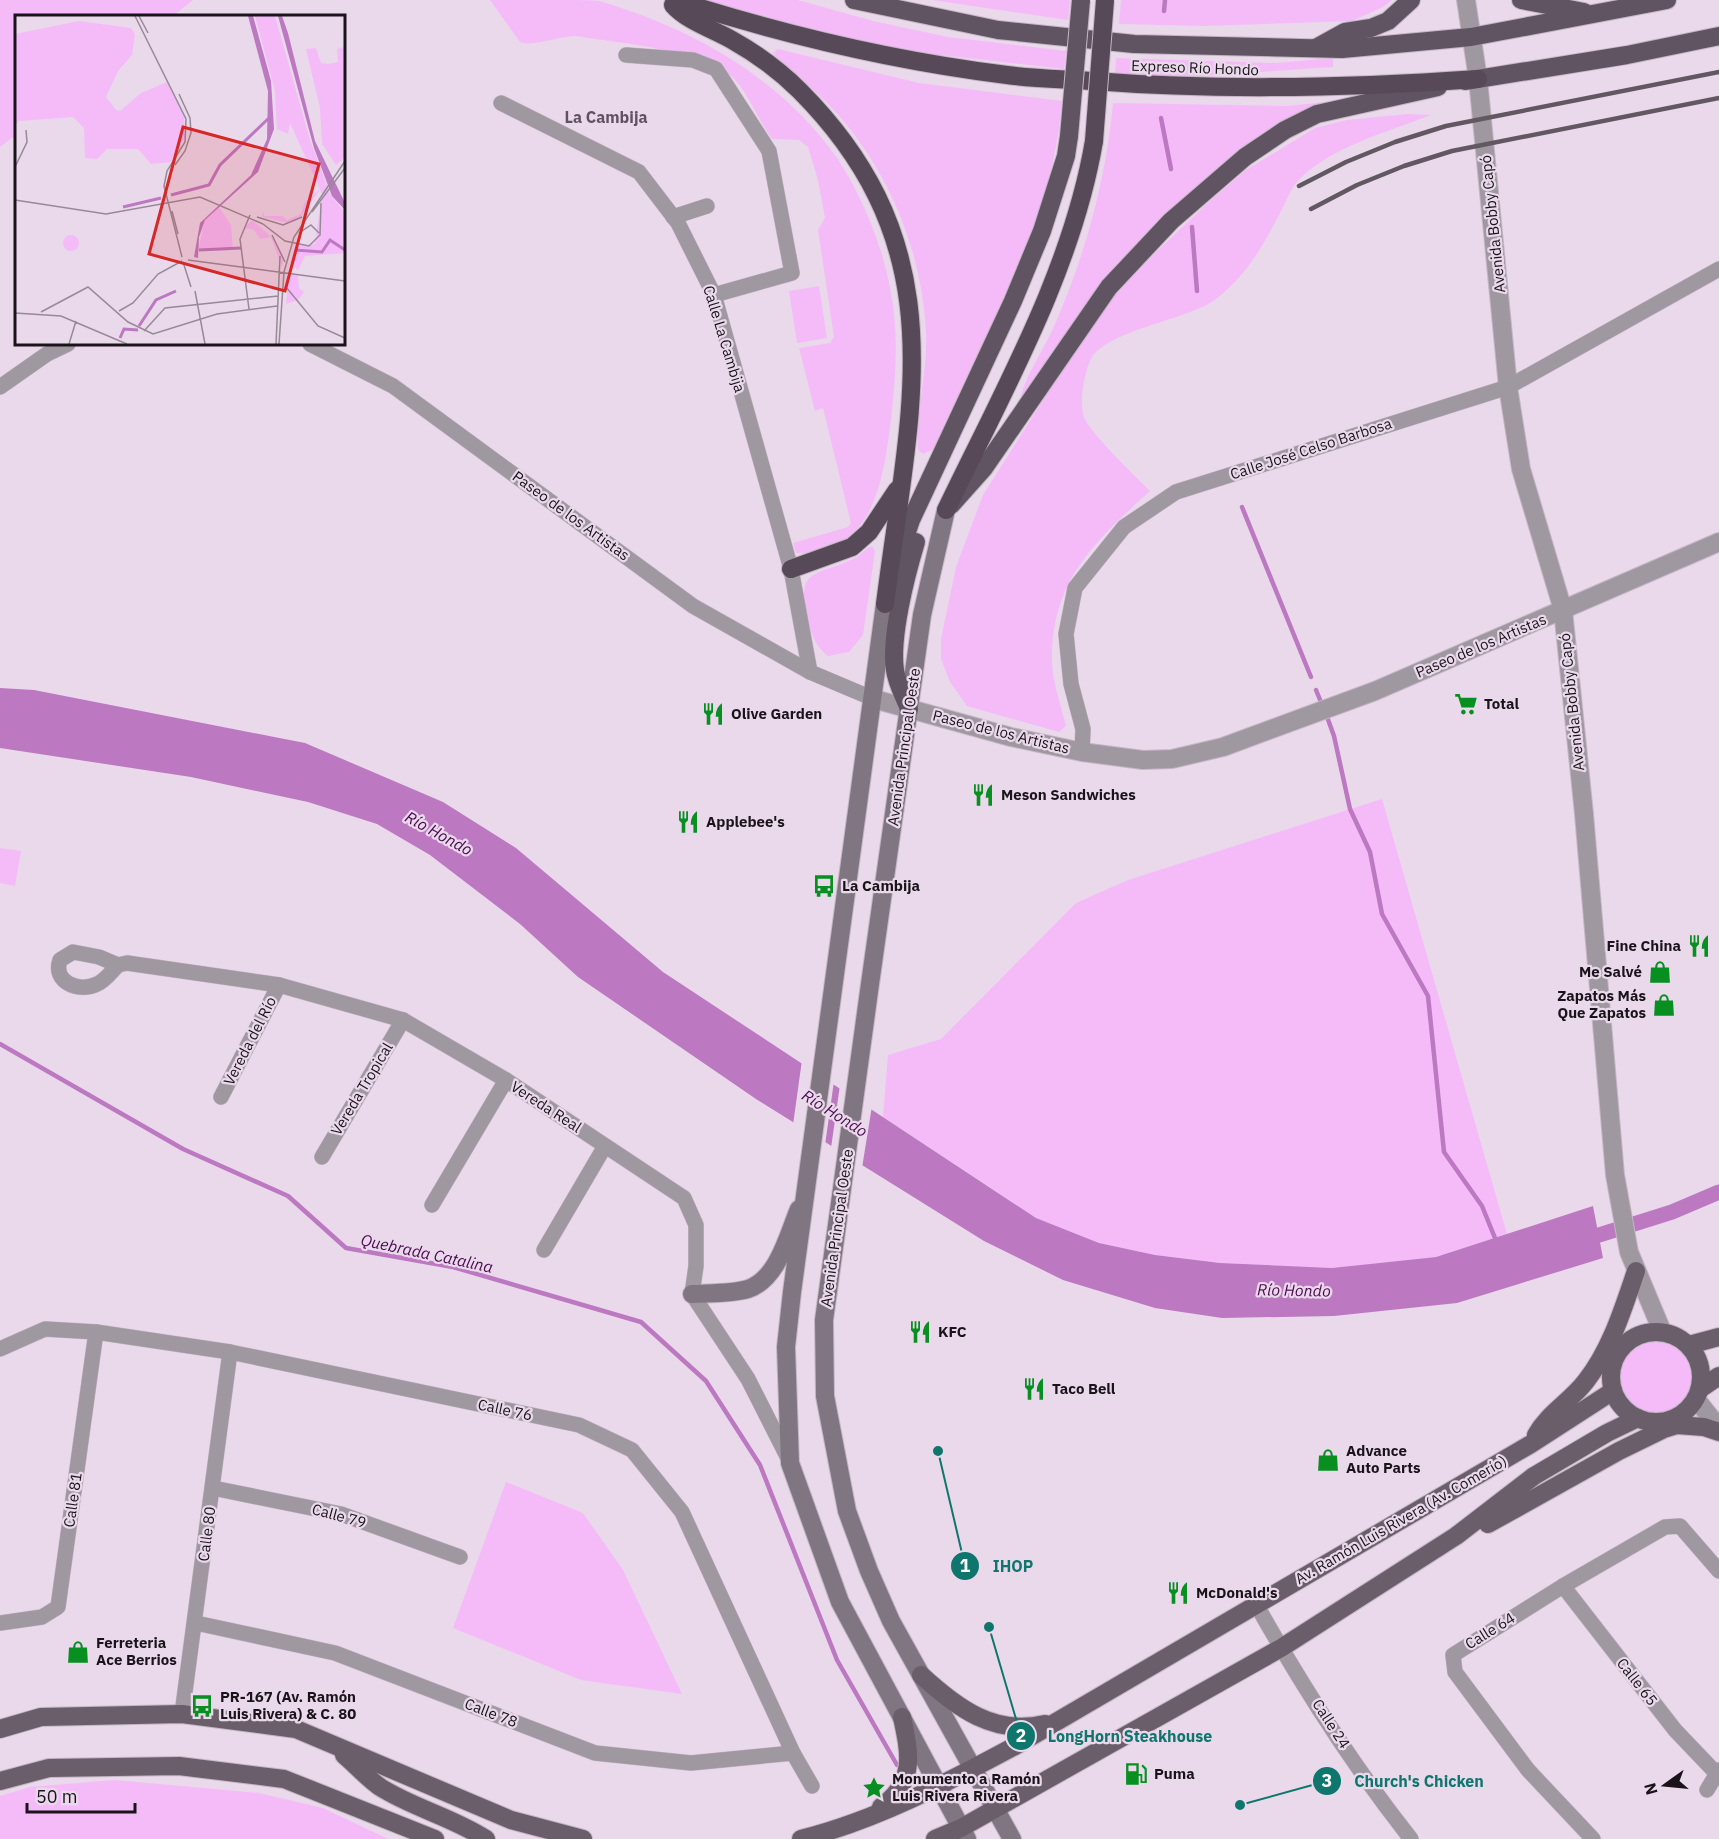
<svg xmlns="http://www.w3.org/2000/svg" width="1719" height="1839" font-family="'IBM Plex Sans',sans-serif">
	<style>
		.green { fill: #f4bbf8 }
		.water { fill: #bc78c1 }
		.pier { fill: #ead9eb }
		.lines { fill: none; stroke-linecap: round; stroke-linejoin: round }
		.stream { stroke: #bc78c1; stroke-width: 4.5 }
		.canal { stroke: #bc78c1; stroke-width: 15 }
		.minor-casing { stroke: #c5b6c5; stroke-width: 16 }
		.tertiary-casing { stroke: #c5b6c5; stroke-width: 20 }
		.secondary-casing { stroke: #c5b6c5; stroke-width: 20 }
		.primary-casing { stroke: #c5b6c5; stroke-width: 20 }
		.trunk-casing { stroke: #c5b6c5; stroke-width: 20 }
		.motorway-casing { stroke: #c5b6c5; stroke-width: 20 }
		.minor { stroke: #9f98a0; stroke-width: 15 }
		.tertiary { stroke: #9f98a0; stroke-width: 18 }
		.secondary { stroke: #807681; stroke-width: 18 }
		.primary { stroke: #6a5e6b; stroke-width: 18 }
		.trunk { stroke: #605462; stroke-width: 18 }
		.motorway { stroke: #574958; stroke-width: 18 }
		.rail { stroke: #615862; stroke-width: 4.5 }
		.trunk-bridge-casing { stroke: #c5b6c5; stroke-width: 20; stroke-linecap: butt }
		.motorway-bridge-casing { stroke: #c5b6c5; stroke-width: 20; stroke-linecap: butt }
		.trunk-bridge { stroke: #605462; stroke-width: 18 }
		.motorway-bridge { stroke: #574958; stroke-width: 18 }
		.labels { text-anchor: middle; stroke-width: 4.5; stroke-linejoin: round; paint-order: stroke }
		.street-label { font-size: 15px; fill: #1a141a; stroke: #ead9eb }
		.poi-label { font-size: 15px; font-weight: bold; fill: #1a141a; stroke: #ead9eb; text-anchor: start }
		.neighbourhood-label { font-size: 16px; font-weight: bold; fill: #605261; stroke: #ead9eb }
		.water-label { font-size: 16px; font-style: italic; fill: #4a0950; stroke: #ead9eb }
		.inset-river { fill: none; stroke: #bc78c1; stroke-width: 3 }
		.inset-road { fill: none; stroke: #978a97; stroke-width: 1.5 }
		.view { fill: #d62828; fill-opacity: 0.15; stroke: #d62828; stroke-width: 3 }
		.inset-edge { fill: none; stroke: #1a141a; stroke-width: 3 }
		.leader { fill: none; stroke: #0f766e; stroke-width: 2 }
		.callout-dot { fill: #0f766e; stroke: #ead9eb; stroke-width: 2 }
		.mark-label { font-size: 18px; text-anchor: middle; font-weight: bold; fill: #fff }
		.callout-label { font-size: 16px; text-anchor: middle; font-weight: bold; fill: #0f766e; stroke: #ead9eb; stroke-width: 4.5; stroke-linejoin: round; paint-order: stroke }
	</style>
	<rect width="100%" height="100%" fill="#ead9eb"/>
	<g class="green">
		<path d="M0,0H193L173,16H16V135L0,147Z"/>
		<path d="M490,0C516,0 542,0 567,0C577,0 590,0 599,1C688,27 772,73 829,147C857,183 882,243 890,288C899,332 896,374 891,419C884,477 874,557 796,553L793,543L848,527L851,523L823,408L815,411L799,348L830,343L834,337L818,230L825,218L818,180L808,147L799,140L772,139C759,121 751,100 738,83C713,50 616,43 576,36C559,36 533,47 520,42Z"/>
		<path d="M700,0H798L873,21L948,37L1066,51L1064,69L904,51L847,40Z"/>
		<path d="M932,0H1070L1068,20Z"/>
		<path d="M1121,0H1392L1383,7L1352,21L1205,26L1119,24Z"/>
		<path d="M778,49L919,83L1062,101C1052,225 990,335 939,447L923,454L918,450C916,410 928,371 926,332C922,249 887,166 830,106C812,87 790,72 773,53Z"/>
		<path d="M1116,58L1276,63L1333,58V67L1203,76L1115,75Z"/>
		<path d="M1335,101L1205,185L1020,399C1026,374 1045,348 1055,324C1086,253 1106,179 1113,103L1287,106Z"/>
		<path d="M1407,114L1431,115C1390,131 1328,148 1298,181C1290,189 1286,203 1280,213C1263,246 1246,276 1216,299C1189,320 1106,330 1091,359C1084,373 1079,402 1084,417C1089,432 1137,478 1150,491C1094,542 1050,582 1052,663C1053,683 1061,706 1066,726L1059,732L967,706L950,682L941,659V639L956,567L983,495L1097,315L1135,272L1210,201L1246,170L1315,128L1347,120Z"/>
		<path d="M819,286L827,338L797,343L789,291Z"/>
		<path d="M872,546L875,551L863,635L849,652L828,656C816,647 812,636 808,621C795,567 815,577 853,559C861,556 864,549 872,546Z"/>
		<path d="M1382,799L1507,1234L1436,1257L1332,1268L1220,1263L1155,1255L1099,1243L1036,1218L883,1117L888,1055L941,1039L1076,903L1128,880Z"/>
		<path d="M0,848L21,851L15,886L0,883Z"/>
		<circle cx="1657" cy="1377" r="40"/>
		<path d="M506,1482L583,1513L623,1570L682,1694L581,1680L453,1628Z"/>
		<path d="M115,1780L259,1793L323,1808L388,1839H0V1796L30,1787Z"/>
	</g>
	<path class="water" d="M0,688L34,690L305,743L443,802L516,848L663,972L1036,1218L1099,1243L1155,1255L1220,1263L1332,1268L1436,1257L1593,1206L1603,1258L1457,1303L1334,1316L1222,1318L1155,1308L1063,1280L984,1241L756,1099L578,977L520,924L430,855L377,824L308,802L191,777L0,748Z"/>
	<g class="pier">
		<path d="M802,1060L834,1081L825,1145L793,1125Z"/>
		<path d="M840,1085L872,1106L862,1168L831,1148Z"/>
	</g>
	<g class="lines">
		<g class="stream">
			<path d="M1164,11L1165,0"/>
			<path d="M1161,118L1171,169"/>
			<path d="M1192,227L1197,291"/>
			<path d="M1242,507L1311,677"/>
			<path d="M1316,690L1323,707"/>
			<path d="M1326,714L1334,736L1350,809L1370,852L1382,914L1428,996L1444,1152L1482,1206L1497,1243"/>
			<path d="M0,1044L183,1149L288,1196L346,1248L453,1267L641,1322L706,1381L760,1465L837,1660L897,1765"/>
		</g>
		<path class="canal" d="M1599,1235L1672,1212L1719,1192"/>
		<g class="minor-casing">
			<g id="minor">
				<path d="M626,55L693,60L716,69L769,151L792,273L714,295"/>
				<path d="M501,103L639,172L678,223L714,295L791,569L810,672"/>
				<path d="M673,217L707,206"/>
				<path d="M310,344L393,386L693,606L810,672L874,699"/>
				<path d="M0,387L47,354L68,344"/>
				<path d="M1082,752L1083,729L1071,684L1066,634L1075,588L1124,527L1176,492L1508,387L1719,269"/>
				<path d="M73,952L99,957L118,965C112,971 105,981 97,984C79,993 52,982 60,960Z"/>
				<path d="M118,965L127,963L279,985L403,1020L506,1080L684,1198L696,1225V1266L692,1294L748,1379L790,1462"/>
				<path d="M221,1097L279,985"/>
				<path d="M322,1157L403,1020"/>
				<path d="M432,1205L506,1080"/>
				<path d="M544,1250L605,1146"/>
				<path d="M0,1349L45,1329L96,1332L230,1352L579,1425L632,1450L682,1512L793,1753L812,1786"/>
				<path d="M213,1488L341,1514L460,1557"/>
				<path d="M1563,1586L1675,1730L1717,1774"/>
				<path d="M1256,1604C1301,1684 1354,1767 1411,1839"/>
				<path d="M0,1623L42,1617L58,1607L96,1332"/>
				<path d="M196,1623L335,1653L595,1753L691,1763L793,1753"/>
				<path d="M182,1714L230,1352"/>
				<path d="M1707,1790L1719,1770"/>
				<path d="M1593,1839L1528,1770L1455,1672L1453,1655L1563,1586L1665,1527L1680,1526L1719,1571"/>
			</g>
		</g>
		<g class="tertiary-casing">
			<g id="tertiary">
				<path d="M1466,0L1478,79L1508,387L1521,469L1563,610L1584,814L1615,1175L1629,1252L1662,1331"/>
				<path d="M874,699L1011,737L1082,752L1143,760L1172,759L1223,747L1375,691L1719,542"/>
				<path d="M1696,1399L1719,1428"/>
			</g>
		</g>
		<g class="secondary-casing">
			<g id="secondary">
				<path d="M946,510L922,615L870,984L824,1320L825,1396L847,1511L869,1571L891,1621L1012,1839"/>
				<path d="M885,604L792,1292L786,1347L790,1463L840,1602L967,1839"/>
				<path d="M692,1294C710,1293 731,1294 748,1289C778,1279 788,1235 799,1209"/>
			</g>
		</g>
		<g class="primary-casing">
			<g id="primary">
				<circle cx="1656" cy="1377" r="45"/>
				<path d="M1689,1345L1719,1337"/>
				<path d="M1700,1389L1719,1376"/>
				<path d="M1536,1435C1548,1413 1571,1401 1586,1381C1611,1349 1623,1309 1636,1271"/>
				<path d="M1488,1524L1619,1451L1664,1429L1677,1425L1704,1427L1719,1432"/>
				<path d="M921,1675C957,1708 994,1736 1045,1724"/>
				<path d="M0,1729L41,1717L182,1714L296,1729L511,1820L583,1839"/>
				<path d="M344,1755C356,1765 367,1778 380,1787C413,1808 452,1817 486,1839"/>
				<path d="M0,1781L49,1768L179,1766L284,1779L435,1839"/>
				<path d="M881,1807C916,1782 910,1754 902,1717"/>
				<path d="M801,1839C877,1820 946,1783 1015,1746L1531,1444L1613,1391"/>
				<path d="M935,1839L961,1828L1281,1648L1456,1536L1534,1476L1607,1433L1638,1418"/>
			</g>
		</g>
		<g class="trunk-casing">
			<g id="trunk">
				<path d="M854,0L998,30L1134,44L1342,49L1471,37L1667,0"/>
				<path d="M1521,0L1584,12"/>
				<path d="M1316,48L1345,32L1371,28L1388,21L1411,0"/>
				<path d="M1465,81L1627,55L1719,36"/>
				<path d="M951,505L984,468L1109,287L1171,221L1245,157L1285,130L1317,114L1438,87"/>
				<path d="M894,571L911,520L1013,301L1042,231L1066,156L1069,136"/>
				<path d="M909,709C904,696 897,684 895,670C890,637 906,575 916,542"/>
			</g>
		</g>
		<g class="motorway-casing">
			<g id="motorway">
				<path d="M675,0C784,35 894,61 1007,75C1035,79 1064,79 1093,81C1221,91 1350,88 1478,79"/>
				<path d="M673,5C687,21 713,29 732,40C757,54 780,71 800,91C958,250 910,406 885,604"/>
				<path d="M946,510C1002,393 1072,271 1094,141"/>
				<path d="M791,569L852,547L869,532L897,490"/>
			</g>
		</g>
		<use href="#minor" class="minor"/>
		<use href="#tertiary" class="tertiary"/>
		<use href="#secondary" class="secondary"/>
		<use href="#primary" class="primary"/>
		<use href="#trunk" class="trunk"/>
		<use href="#motorway" class="motorway"/>
		<g class="rail">
			<path d="M1299,186L1346,162L1395,142L1446,126L1719,72"/>
			<path d="M1311,209L1357,185L1404,166L1452,151L1719,98"/>
		</g>
		<g class="trunk-bridge-casing">
			<path id="trunk-bridge" d="M1069,136L1081,0"/>
		</g>
		<g class="motorway-bridge-casing">
			<path id="motorway-bridge" d="M1094,141L1105,0"/>
		</g>
		<use href="#trunk-bridge" class="trunk-bridge"/>
		<use href="#motorway-bridge" class="motorway-bridge"/>
	</g>
	<defs>
		<g id="supermarket-bare" transform="scale(1.8)"><path d="M-6-5.5h2.5l.6 2H6L4.5 2H-2.5L-4.4-4H-6ZM-1.5 3.2a1.3 1.3 0 1 0 .1 0ZM3 3.2a1.3 1.3 0 1 0 .1 0Z" fill="#078f20" stroke="#ead9eb" stroke-width="2.5" paint-order="stroke"/></g>
		<g id="restaurant-bare" transform="scale(1.8)"><path d="M-5-6h1v4h1v-4h1v4h1v-4h1v5L-1.5 .5V6h-2V.5L-5-1ZM5-6V6H3V1.5H1.5Q1.5-4 5-6Z" fill="#078f20" stroke="#ead9eb" stroke-width="2.5" paint-order="stroke"/></g>
		<g id="bus-bare" transform="scale(1.8)"><path d="M-5-6H5V4H4V6H2V4H-2V6H-4V4H-5ZM-3.5-4V0h7V-4ZM-3.5 1.2v1.5H-2V1.2ZM2 1.2v1.5H3.5V1.2Z" fill="#078f20" stroke="#ead9eb" stroke-width="2.5" paint-order="stroke"/></g>
		<g id="shop-bare" transform="scale(1.8)"><path d="M-5-2.5h2.3a2.7 3.5 0 0 1 5.4 0H5L5.5 6h-11ZM-1.5-2.5h3a1.5 2.3 0 0 0-3 0Z" fill="#078f20" stroke="#ead9eb" stroke-width="2.5" paint-order="stroke"/></g>
		<g id="fuel-bare" transform="scale(1.8)"><path d="M-5.5-6h7V0h2V4h1.3V-2.5L3-4.5l.8-.8L6-3V5H2.5V1h-1V6h-7ZM-4.2-4.7v3.2H.2V-4.7Z" fill="#078f20" stroke="#ead9eb" stroke-width="2.5" paint-order="stroke"/></g>
		<g id="sight-bare" transform="scale(1.8)"><path d="M0-6L1.8-2.2L6-1.7L2.9 1.2L3.7 5.4L0 3.3L-3.7 5.4L-2.9 1.2L-6-1.7L-1.8-2.2Z" fill="#078f20" stroke="#ead9eb" stroke-width="2.5" paint-order="stroke"/></g>
	</defs>
	<g fill-rule="evenodd">
		<use href="#supermarket-bare" x="1466" y="704"/>
		<use href="#restaurant-bare" x="713" y="714"/>
		<use href="#restaurant-bare" x="983" y="795"/>
		<use href="#restaurant-bare" x="688" y="822"/>
		<use href="#bus-bare" x="824" y="886"/>
		<use href="#restaurant-bare" x="1699" y="946"/>
		<use href="#shop-bare" x="1660" y="972"/>
		<use href="#shop-bare" x="1664" y="1005"/>
		<use href="#restaurant-bare" x="920" y="1332"/>
		<use href="#restaurant-bare" x="1034" y="1389"/>
		<use href="#shop-bare" x="1328" y="1460"/>
		<use href="#restaurant-bare" x="1178" y="1593"/>
		<use href="#shop-bare" x="78" y="1652"/>
		<use href="#bus-bare" x="202" y="1706"/>
		<use href="#fuel-bare" x="1136" y="1774"/>
		<use href="#sight-bare" x="874" y="1788"/>
	</g>
	<g class="labels">
		<g class="street-label">
			<text transform="translate(1195 68) rotate(2)" y="5">Expreso Río Hondo</text>
			<text transform="translate(1493 224) rotate(-96)" y="5">Avenida Bobby Capó</text>
			<text transform="translate(724 339) rotate(73)" y="5">Calle La Cambija</text>
			<text transform="translate(1311 449) rotate(-18)" y="5">Calle José Celso Barbosa</text>
			<text transform="translate(571 516) rotate(36)" y="5">Paseo de los Artistas</text>
			<text transform="translate(1481 646) rotate(-23)" y="5">Paseo de los Artistas</text>
			<text transform="translate(1572 702) rotate(-96)" y="5">Avenida Bobby Capó</text>
			<text transform="translate(1001 732) rotate(14)" y="5">Paseo de los Artistas</text>
			<text transform="translate(904 747) rotate(-82)" y="5">Avenida Principal Oeste</text>
			<text transform="translate(250 1041) rotate(-63)" y="5">Vereda del Río</text>
			<text transform="translate(362 1089) rotate(-59)" y="5">Vereda Tropical</text>
			<text transform="translate(546 1107) rotate(33)" y="5">Vereda Real</text>
			<text transform="translate(837 1228) rotate(-82)" y="5">Avenida Principal Oeste</text>
			<text transform="translate(505 1410) rotate(12)" y="5">Calle 76</text>
			<text transform="translate(73 1500) rotate(-82)" y="5">Calle 81</text>
			<text transform="translate(339 1516) rotate(15)" y="5">Calle 79</text>
			<text transform="translate(1401 1520) rotate(-30)" y="5">Av. Ramón Luis Rivera (Av. Comerío)</text>
			<text transform="translate(207 1534) rotate(-83)" y="5">Calle 80</text>
			<text transform="translate(1490 1631) rotate(-32)" y="5">Calle 64</text>
			<text transform="translate(1637 1682) rotate(52)" y="5">Calle 65</text>
			<text transform="translate(491 1713) rotate(21)" y="5">Calle 78</text>
			<text transform="translate(1331 1724) rotate(57)" y="5">Calle 24</text>
		</g>
		<g class="poi-label">
			<text x="1484" y="709">Total</text>
			<text x="731" y="719">Olive Garden</text>
			<text x="1001" y="800">Meson Sandwiches</text>
			<text x="706" y="827">Applebee's</text>
			<text x="842" y="891">La Cambija</text>
			<text x="1681" y="951" text-anchor="end">Fine China</text>
			<text x="1642" y="977" text-anchor="end">Me Salvé</text>
			<text x="1646" y="1001" text-anchor="end">Zapatos Más<tspan x="1646" dy="17">Que Zapatos</tspan></text>
			<text x="938" y="1337">KFC</text>
			<text x="1052" y="1394">Taco Bell</text>
			<text x="1346" y="1456">Advance<tspan x="1346" dy="17">Auto Parts</tspan></text>
			<text x="1196" y="1598">McDonald's</text>
			<text x="96" y="1648">Ferreteria<tspan x="96" dy="17">Ace Berrios</tspan></text>
			<text x="220" y="1702">PR-167 (Av. Ramón<tspan x="220" dy="17">Luis Rivera) &amp; C. 80</tspan></text>
			<text x="1154" y="1779">Puma</text>
			<text x="892" y="1784">Monumento a Ramón<tspan x="892" dy="17">Luis Rivera Rivera</tspan></text>
		</g>
		<g class="neighbourhood-label">
			<text x="606" y="123">La Cambija</text>
		</g>
		<g class="water-label">
			<text transform="translate(439 833) rotate(29)" y="6">Río Hondo</text>
			<text transform="translate(835 1113) rotate(32)" y="6">Río Hondo</text>
			<text transform="translate(427 1253) rotate(12)" y="6">Quebrada Catalina</text>
			<text transform="translate(1294 1290) rotate(1)" y="6">Río Hondo</text>
		</g>
	</g>
	<g transform="translate(15 15)">
		<rect width="330" height="330" fill="#ead9eb"/>
		<path d="M240,1H260L295,125L315,179L330,198V238L290,241L283,255L276,248L280,231L300,229L307,179L305,175L286,201L273,208L248,202L247,200L248,197L249,201H267L272,205L286,199L290,187L305,174L275,108L273,119L262,114L260,76ZM64,6L116,13L120,19L117,40L103,56L91,82L101,95L105,96L126,78L152,67L169,101L170,122L156,147L136,149L123,134H92L82,144L70,143L69,113L58,102L4,106L0,110V19ZM330,32V143L321,150L307,129L305,93L291,34L301,33L306,48L313,49L323,47L322,34ZM204,192L216,210L218,235L183,236L190,205ZM237,205L259,224L269,244L267,252L256,222L245,224L239,215L229,213ZM48 228a8 8 0 1 1 16 0a8 8 0 1 1-16 0ZM278,259L283,260L284,273L289,277L283,285L271,289L273,265Z" fill="#f4bbf8"/>
		<path d="M233,1H238L256,66L259,114L243,157L190,205L184,222L183,243L179,242L185,208L236,160L252,124L253,76ZM263,1H267L273,18L300,126L330,188V195L317,181L299,133Z" fill="#bc78c1"/>
		<path class="inset-river" d="M156,180L194,170L205,150L255,102M108,192L146,183M184,235L226,233M280,235L307,237L315,225L330,235M124,311L141,285L161,276M105,323L109,314L123,315"/>
		<path class="inset-road" d="M120,1L171,104L170,127L152,156L149,171L167,242M124,1L133,18M160,150L170,136L176,118L175,103L164,79M0,152L12,127L11,115M0,185L91,199L185,182L248,209M157,196L163,219M297,197L330,153M242,202L268,210L287,202M248,209L270,226L294,231L305,220L306,188M284,218L296,210L304,218M257,220L270,247M173,245L330,266M168,247L176,272M271,272L303,311L330,323M180,276L190,329M234,294L225,224L235,200M104,296L118,288L143,259L167,246M26,297L73,272L113,307L138,319L202,299L262,291M0,298L46,301L112,329M129,316L150,293L263,281M54,329L61,306M261,329L265,241M264,329L269,257L279,222L330,146"/>
		<path class="view" d="M168,112L304,149L270,276L134,239Z"/>
		<rect width="330" height="330" class="inset-edge"/>
	</g>
	<path class="leader" d="M938 1451L965 1566M989 1627L1021 1736M1240 1805L1327 1781"/>
	<g class="callout-dot">
		<circle cx="938" cy="1451" r="6"/>
		<circle cx="989" cy="1627" r="6"/>
		<circle cx="1240" cy="1805" r="6"/>
		<circle cx="965" cy="1566" r="15"/>
		<circle cx="1021" cy="1736" r="15"/>
		<circle cx="1327" cy="1781" r="15"/>
	</g>
	<g class="mark-label">
		<text x="965" y="1572">1</text>
		<text x="1021" y="1742">2</text>
		<text x="1327" y="1787">3</text>
	</g>
	<g class="callout-label">
		<text x="1013" y="1572">IHOP</text>
		<text x="1130" y="1742">LongHorn Steakhouse</text>
		<text x="1419" y="1787">Church's Chicken</text>
	</g>
	<g transform="translate(1665 1785) rotate(255)" stroke="#ead9eb" stroke-width="4.5" paint-order="stroke">
	<path d="M0-4.5L10 22L0 15L-10 22Z" fill="#1a141a"/>
	<text y="-9" font-size="16" font-weight="bold" text-anchor="middle" fill="#1a141a">N</text>
	</g>
	<path d="M27 1803v9h108v-9" fill="none" stroke="#1a141a" stroke-width="3"/>
	<text x="36" y="1803" font-size="18" fill="#1a141a" stroke="#ead9eb" stroke-width="4.5" paint-order="stroke">50 m</text>
</svg>
